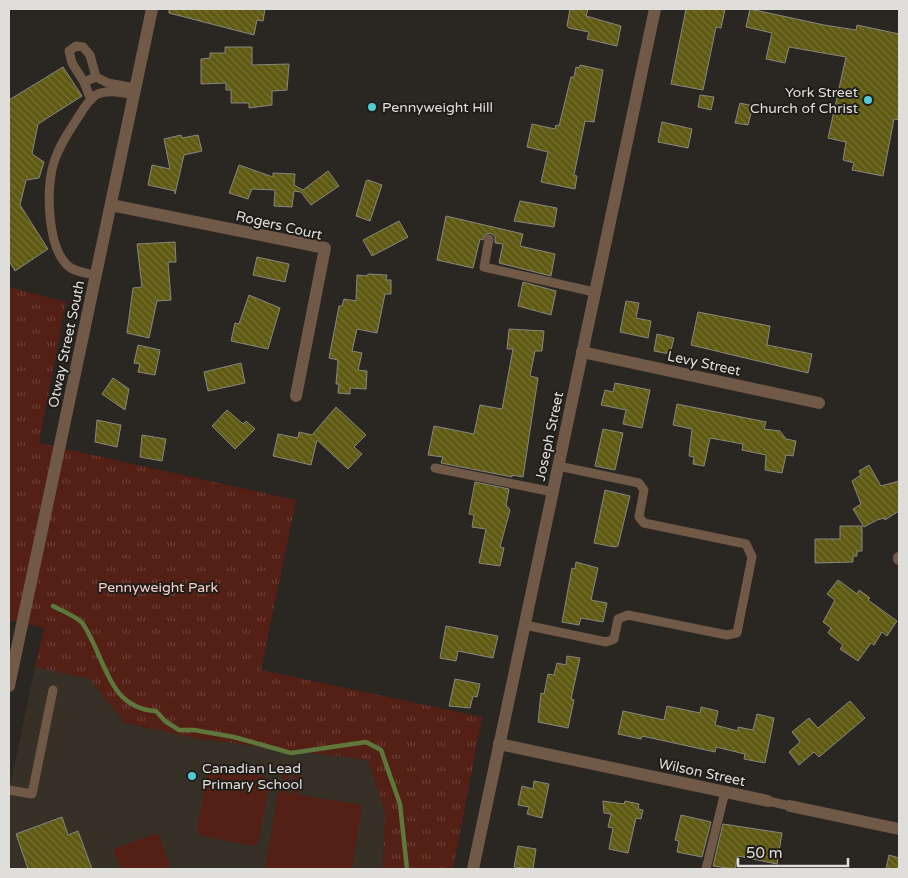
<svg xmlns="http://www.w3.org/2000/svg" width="908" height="878" font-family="'Varela Round',sans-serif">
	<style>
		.built { fill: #363026 }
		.park { fill: url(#park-tufts) }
		.pitch { fill: #541f15 }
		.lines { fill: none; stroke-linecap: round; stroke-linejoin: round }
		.stream { stroke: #5d773d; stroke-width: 4.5 }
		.building { fill: url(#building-back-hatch); stroke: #878781 }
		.service { stroke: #715948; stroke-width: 9 }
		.minor { stroke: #715948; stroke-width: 12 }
		.poi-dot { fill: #51ccd4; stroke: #201d19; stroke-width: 2 }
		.labels { text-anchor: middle; stroke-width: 4; stroke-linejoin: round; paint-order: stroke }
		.poi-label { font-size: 14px; fill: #e0dedb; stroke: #201d19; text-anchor: start }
		.street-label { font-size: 14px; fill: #e0dedb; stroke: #201d19 }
		.park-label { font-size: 14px; fill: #f8cfc6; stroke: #201d19 }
	</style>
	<defs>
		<pattern id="park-tufts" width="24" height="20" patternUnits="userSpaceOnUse" patternTransform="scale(1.25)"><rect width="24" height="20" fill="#541f15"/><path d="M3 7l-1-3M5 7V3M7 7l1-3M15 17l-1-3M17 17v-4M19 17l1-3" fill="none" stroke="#6c3f36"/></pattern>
		<pattern id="building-back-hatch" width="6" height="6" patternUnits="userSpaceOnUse" patternTransform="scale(1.25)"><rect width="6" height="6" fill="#5f5a12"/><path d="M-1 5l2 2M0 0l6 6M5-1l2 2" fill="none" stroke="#767134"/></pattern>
	</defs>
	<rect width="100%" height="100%" fill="#2a2722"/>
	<path class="built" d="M35,667L90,679L125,723L200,739L368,760L385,812L383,869H9V791Z"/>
	<path class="park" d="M9,287L66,302L39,443L296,500L261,670L482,717L453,869H383L385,812L368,760L200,739L125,723L90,679L35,667L44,628L9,620Z"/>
	<g class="pitch">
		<path d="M215,765L262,775L270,781L258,843L254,846L202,836L197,829L209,768Z"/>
		<path d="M285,766L291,767L287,794H291L296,767L302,768L298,795L362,805L352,869H265L278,792H281Z"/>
		<path d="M158,833L171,869H120L113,849Z"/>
	</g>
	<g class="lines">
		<path class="stream" d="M53,606C62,611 78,617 83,624C106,658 107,708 156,711L165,721L179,730H194L234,737L291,753L366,742L381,750L400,804L407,869"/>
	</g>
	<g class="building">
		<path d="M169,9H265L263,21L257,20L254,35L169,13Z"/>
		<path d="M570,9H588L586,16L621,26L617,46L587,39L589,32L569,28L567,26Z"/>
		<path d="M686,9H725L721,28L716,27L703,90L671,84Z"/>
		<path d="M750,9L824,25L856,30L857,25L899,34V120L894,119L883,176L852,170L854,163L843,160L846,142L828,138L846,57L789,47L785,63L766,59L772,33L746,27Z"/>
		<path d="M225,47H252V65L289,64L287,90L272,91V105L249,108V103H231V90H226V83L201,84V59L210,58V53H225Z"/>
		<path d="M580,65L603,70L594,122L585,121L574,175L577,176L575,189L541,182L548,152L527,147L532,124L555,129L556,125L559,126L571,77H574L576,67L579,68Z"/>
		<path d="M63,67L82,96L38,124L32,154L44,162L39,178L26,180L20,205L48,249L15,271L9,261V100Z"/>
		<path d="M700,95L714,97L711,110L698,107Z"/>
		<path d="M740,103L753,106L748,125L735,123Z"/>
		<path d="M662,122L692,129L688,148L658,142Z"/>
		<path d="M181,135L182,138L198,135L202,151L184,155L175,194V191L148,185L152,165L170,169L164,139Z"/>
		<path d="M239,165L273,177V173L295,174L294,185L303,190L328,171L339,186L311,205L301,192L294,191L292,207L274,206L275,190L252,189L248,199L229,193Z"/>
		<path d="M368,180L382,185L370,221L356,216L366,181Z"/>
		<path d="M520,201L557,208L554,227L514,221Z"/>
		<path d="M446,216L523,234L520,246L555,254L551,276L499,263L503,244L495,243V236L490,233L485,235L483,240L480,239L473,268L437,260Z"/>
		<path d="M399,221L408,237L372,256L363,240Z"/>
		<path d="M175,242L176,262H168L171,300L157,301L149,338L127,333L133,288L142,287L137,244Z"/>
		<path d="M257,257L289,264L285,282L253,275Z"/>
		<path d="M368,274L387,275L386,280H391V294H385L377,333L357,329L352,351L362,353L358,370L367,371L366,389L350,388V394L338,393L339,384H336L338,360L329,358L339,306H342L344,299L356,301L357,275L367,276Z"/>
		<path d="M523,282L556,291L551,315L518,306Z"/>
		<path d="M249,295L280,308L268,349L231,341L235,323L239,324Z"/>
		<path d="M626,301L639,303L636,318L651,321L648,338L620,332Z"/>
		<path d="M698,312L770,326L767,345L812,354L808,373L691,345Z"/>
		<path d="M509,329L544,331L542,351H535L530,376L538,378L523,477L512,475V477L441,463L443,457L428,455L434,426L474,434L480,405L502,409L513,349H507Z"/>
		<path d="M657,334L674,338L670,354L654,351Z"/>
		<path d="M138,345L160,350L155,375L138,372L140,364L134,363Z"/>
		<path d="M241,363L245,383L208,391L204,372Z"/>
		<path d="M113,378L129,389L125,410L102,394Z"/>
		<path d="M615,383L650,390L642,428L623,424L626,410L601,405L605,390L613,392Z"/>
		<path d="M677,404L766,422L764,429L780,431L786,439L796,441L793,456L786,455L782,473L765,470L766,455L742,450L743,444L710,438L704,466L693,464L694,457L689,456L692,429L673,425Z"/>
		<path d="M336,407L366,435L354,447L362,454L348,469L317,440L311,465L273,456L278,434L298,438L299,432L312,435Z"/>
		<path d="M227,410L243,424L246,421L255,429L235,449L212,426Z"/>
		<path d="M97,420L121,425L117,447L95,442Z"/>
		<path d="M603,429L623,433L615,470L595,466Z"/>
		<path d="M142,435L166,439L162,461L140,457Z"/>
		<path d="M869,465L881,486L899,481V511L885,520L884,518L877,520L864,527L853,509L861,504L852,481L861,475L859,471Z"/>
		<path d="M475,482L509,489L506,505L510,510L500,547L504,548L500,566L479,563L486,529L472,527L474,515L469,514Z"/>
		<path d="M605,490L630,496L618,546L615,547L594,543Z"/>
		<path d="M840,526H862V551H857V556H853V562L815,563V539H840Z"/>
		<path d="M576,562L598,568L591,600L607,603L603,622L581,618L579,625L562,622L572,568L575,569Z"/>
		<path d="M838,580L857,594L859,590L870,598L868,600L897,621L887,636L882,632L874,645L871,643L858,661L840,649L843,645L828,633L831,628L823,622L835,600L827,594Z"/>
		<path d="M446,626L498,636L493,658L458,651L456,661L440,658Z"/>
		<path d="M567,656L580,658L571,699L574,700L568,728L538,722L541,693L544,694L548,674L554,675L557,663L566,665Z"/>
		<path d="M455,679L480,684L477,697L473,696L470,708L449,706Z"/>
		<path d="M850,701L865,718L819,757L814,752L799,765L789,752L800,742L792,732L809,718L818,728Z"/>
		<path d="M667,706L700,713L701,707L718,711L715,725L738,731V727L753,730L757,714L774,718L765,763L744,759L745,754L716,747L715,752L642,736L641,739L618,734L623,711L664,720Z"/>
		<path d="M534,781L549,784L542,818L527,814L529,807L518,805L522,786L533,789Z"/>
		<path d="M603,801L624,804L625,801L639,804L638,809L643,810L641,819L636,818L628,853L609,849L613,828L608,827L611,814L604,813Z"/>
		<path d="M681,815L711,822L702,857L677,852L679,841L675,840Z"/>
		<path d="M62,817L68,835L78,831L92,869H28L16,834Z"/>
		<path d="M723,824L782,833L777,864L738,856L735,869L713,866Z"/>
		<path d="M518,846L536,849L533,869L514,867Z"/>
		<path d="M889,855L899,858V869H886Z"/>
	</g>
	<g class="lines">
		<g class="service">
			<path d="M84,82L72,63L69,51L76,46L83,47L90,55L96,77"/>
			<path d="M91,100L84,82L96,77L108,83L135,88"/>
			<path d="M489,239L484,267L594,292"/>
			<path d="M95,275C86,273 74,272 67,265C47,245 46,188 54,162C59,146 68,133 77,119C82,111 88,100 96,95C107,89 122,93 133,95"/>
			<path d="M435,468L553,492"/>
			<path d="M525,625L606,642L614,639L618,619L628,615L727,635L737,633L752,557L746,544L644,523L639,517L644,490L639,483L558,466"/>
			<path d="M9,790L32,794L53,690"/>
			<path d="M768,801L790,806"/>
			<path d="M706,869L725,792"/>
		</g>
		<g class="minor">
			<path d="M111,205L325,248L296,396"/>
			<path d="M582,352L819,403"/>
			<path d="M899,558V559"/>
			<path d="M9,686L152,9"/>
			<path d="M499,744L768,801"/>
			<path d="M790,806L899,829"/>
			<path d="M473,869L655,9"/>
		</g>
	</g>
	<g class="poi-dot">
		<circle cx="868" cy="100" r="5"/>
		<circle cx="372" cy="107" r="5"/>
		<circle cx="192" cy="776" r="5"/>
	</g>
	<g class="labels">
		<g class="poi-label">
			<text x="858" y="97" text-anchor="end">York Street<tspan x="858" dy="16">Church of Christ</tspan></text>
			<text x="382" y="112">Pennyweight Hill</text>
			<text x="202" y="773">Canadian Lead<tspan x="202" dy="16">Primary School</tspan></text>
		</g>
		<g class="street-label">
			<text transform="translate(279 225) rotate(13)" y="5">Rogers Court</text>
			<text transform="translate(66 344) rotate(-78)" y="5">Otway Street South</text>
			<text transform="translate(704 363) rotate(12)" y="5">Levy Street</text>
			<text transform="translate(549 436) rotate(-78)" y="5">Joseph Street</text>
			<text transform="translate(702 772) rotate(12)" y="5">Wilson Street</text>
		</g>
		<g class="park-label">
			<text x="158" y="592">Pennyweight Park</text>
		</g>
	</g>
	<rect width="908" height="878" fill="none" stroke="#e0dedb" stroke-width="20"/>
	<path d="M738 858v8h110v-8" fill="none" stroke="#e0dedb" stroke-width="2.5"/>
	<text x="746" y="858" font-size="15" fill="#e0dedb" stroke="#201d19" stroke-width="4" paint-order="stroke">50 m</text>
</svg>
